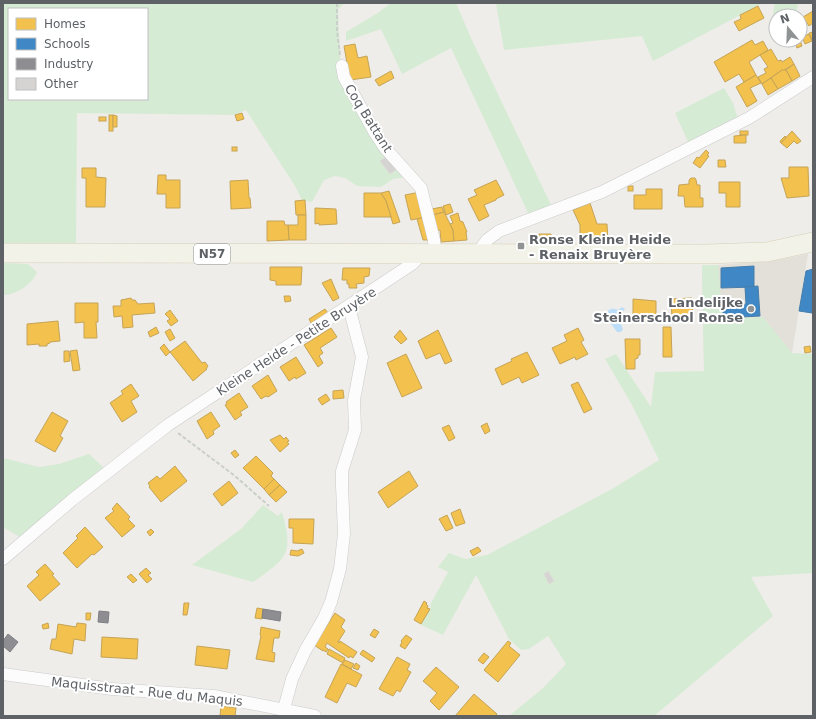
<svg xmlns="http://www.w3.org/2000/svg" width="816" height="719" font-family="'DejaVu Sans',sans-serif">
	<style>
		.education { fill: #e2e0d8 }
		.green { fill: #d6ebd4; fill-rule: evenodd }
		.water { fill: #bddef8 }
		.homes { fill: #f2c14e; stroke: #c6a456 }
		.schools { fill: #3f88c5; stroke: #487da9 }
		.industry { fill: #8d8d92; stroke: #7f8085 }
		.building { fill: #d5d4d2; stroke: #dedcd8 }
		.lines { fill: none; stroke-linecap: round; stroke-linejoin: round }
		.street-casing { stroke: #cbcbcb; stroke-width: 13 }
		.primary-casing { stroke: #d7ceb6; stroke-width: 20 }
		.path { stroke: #cacfcb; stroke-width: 2; stroke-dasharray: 4 2; stroke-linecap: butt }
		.street { stroke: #fcfcfc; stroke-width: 12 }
		.primary { stroke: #f3f2e9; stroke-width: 19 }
		.poi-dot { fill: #909394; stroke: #fff; stroke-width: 1.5 }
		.labels { text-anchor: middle; stroke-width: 4; stroke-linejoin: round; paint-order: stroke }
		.shield { fill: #fff; stroke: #8e9195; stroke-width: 1 }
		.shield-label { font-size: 12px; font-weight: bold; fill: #5e6267 }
		.street-label { font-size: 13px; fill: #5e6267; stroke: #fff }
		.poi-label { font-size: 13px; font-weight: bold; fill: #5e6267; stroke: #fff; text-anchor: start }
	</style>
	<rect width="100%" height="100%" fill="#eeede9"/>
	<path class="education" d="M808,254L792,353L705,415L702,265H718L777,260Z"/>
	<g class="green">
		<path d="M3,3H345L338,9L341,76L407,177L393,179L381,187L357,186L345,178L335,176L324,180L312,202L302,200L295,186L246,110L234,115L77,113L76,245L3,244ZM9,9H147V99H9Z"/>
		<path d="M391,3H456L471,38L553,209L530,217L451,48L402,74L381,29L346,41V32L376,14Z"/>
		<path d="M496,3H763L653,61L642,36L504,50Z"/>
		<path d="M775,3H798L796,16H776V30H770Z"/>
		<path d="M724,88L733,103L738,119L689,144L675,113Z"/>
		<path d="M3,263L28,264L37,272C32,284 17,295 3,295Z"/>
		<path d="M702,265H718L723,319L763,317L792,353L813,354V573L751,577L773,616L654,716H509L543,688L566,664L548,636L529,649L521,650L509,639L476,575L443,635L421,625L431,607L430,605L448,572L438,567L449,553L465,559L487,555L612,489L659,460L632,405L605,359L616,354L651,407L655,372L704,371Z"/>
		<path d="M89,454L106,470L23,539L3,527V458L39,467L59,464Z"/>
		<path d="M263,505L278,516L282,512C294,554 287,558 253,582L192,565L241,529Z"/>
	</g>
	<path class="water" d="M622,307L625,309L622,313V320L620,322L623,329L621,332H617L609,321L606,315C608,308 613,308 618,310Z"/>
	<g class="homes">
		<path d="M758,6L764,18L739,31L734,22L741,19L740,15Z"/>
		<path d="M813,11V23L809,26L803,17Z"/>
		<path d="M813,32V42L809,33Z"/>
		<path d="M809,34L812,41L805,44L802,37Z"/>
		<path d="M752,40L755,45L763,41L768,50L749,62L756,75L744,82L739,74L725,82L714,62Z"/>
		<path d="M794,40H800L802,46L797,48Z"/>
		<path d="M355,44L358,58L367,56L371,77L350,80L344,46Z"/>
		<path d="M771,49L778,61L781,60L782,62L790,57L794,64L783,71L782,70L762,84L758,77L766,73L764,69L768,67L760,55Z"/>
		<path d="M794,64L800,76L792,81L786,70Z"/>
		<path d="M782,70H786L792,81L778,89L771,78Z"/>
		<path d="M391,71L394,78L379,86L375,80Z"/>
		<path d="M756,75L761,83L750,88L757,101L747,107L736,87Z"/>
		<path d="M771,78L778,89L768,95L762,84Z"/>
		<path d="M242,113L244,119L237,121L235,115Z"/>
		<rect x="109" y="115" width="4" height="16"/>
		<path d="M113,115L117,116V127H113Z"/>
		<rect x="99" y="117" width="7" height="4"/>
		<rect x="740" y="131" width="8" height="4"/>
		<path d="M792,131L801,141L797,144L794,141L787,148L781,143Z"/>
		<path d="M746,135V143H734V136Z"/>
		<path d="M785,136L786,137L781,143L780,141Z"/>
		<rect x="232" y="147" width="5" height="4"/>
		<path d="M706,150L709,153L707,155L709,156L700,168L693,163L697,157L699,158Z"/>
		<path d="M718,160H725L726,167H718Z"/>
		<path d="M789,167H808L809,196L787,198L781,178H789Z"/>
		<path d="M82,168H96V177L106,178L105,207H86V178H82Z"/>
		<path d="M158,175H166V180H180V208H166V194H157Z"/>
		<path d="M691,178H695L696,180L697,185H700V198H703V207H685L684,196H678L679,185L689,184V180Z"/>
		<path d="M248,180L249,198H250L251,208L231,209L230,181Z"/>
		<path d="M496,180L504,195L496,199V200L484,205L489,216L479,221L468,199L477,195L474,190Z"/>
		<path d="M719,182H740V207H726V193H719Z"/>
		<rect x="628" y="186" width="5" height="5"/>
		<path d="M646,189H662V209H634V195H646Z"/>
		<path d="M389,191L400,222L393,224L386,201L381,193Z"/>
		<path d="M420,192L426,217L411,220L405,195Z"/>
		<path d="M364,193H381L386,201L391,217H364Z"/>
		<path d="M305,200L306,215H296L295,201Z"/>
		<path d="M590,203L597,224H607L608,242H580V225L573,210Z"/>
		<path d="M450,204L453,212L446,215L443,206Z"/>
		<path d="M442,207L444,212L433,215L432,209Z"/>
		<path d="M315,208L336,209L337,224L319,225V223L315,224Z"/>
		<path d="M444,212L453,230L454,241L441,242L440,230H437L433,215Z"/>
		<path d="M458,213L460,221L463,222L467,232H466L467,240L454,241L453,230L450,224L453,223L450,216Z"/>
		<path d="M298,215H306V240H289L288,225H298Z"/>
		<path d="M426,217L431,240H423L417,219Z"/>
		<path d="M267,221H284L285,225H288L289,240L267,241Z"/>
		<path d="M539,234H551L552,239H539Z"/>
		<path d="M270,267H302L301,285H276V281L270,280Z"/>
		<path d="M343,268H370L369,276L364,277V283L356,284L357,288H349V284H347V280H342Z"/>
		<path d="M331,279L339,298L333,301L322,283Z"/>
		<path d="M284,296H290L291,301L285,302Z"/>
		<path d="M131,298L132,300H135L138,304L154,303L155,313L132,315L133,327L123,328L122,316L114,317L113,306H121V300Z"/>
		<path d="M692,298L693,318H672L671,299Z"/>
		<path d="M633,299L656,301V320H648V322H633Z"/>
		<path d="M75,303H98V322H96L97,338H84V322L75,323Z"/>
		<path d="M325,309L328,313L311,323L309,319Z"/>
		<path d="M170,310L178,321L171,326L167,321L170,319L165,314Z"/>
		<path d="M58,321L60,341L50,342V343L47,344V346H39V344L27,345V324Z"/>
		<path d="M156,327L159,333L150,337L148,332Z"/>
		<path d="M663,327H671L672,357H663Z"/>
		<path d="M331,328L337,337L320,348L323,353L319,356L323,363L318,367L304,345Z"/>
		<path d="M578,328L584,340L581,342L588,354L576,360L575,357L560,364L552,348L567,341L564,335Z"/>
		<path d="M170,329L175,338L170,341L165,332Z"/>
		<path d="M400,330L407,339L401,344L394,337Z"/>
		<path d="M438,330L452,361L445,364L440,353L426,359L418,341Z"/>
		<path d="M625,339H640V355H638V358L635,359V369H626Z"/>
		<path d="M185,341L202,363L205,362L208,366L206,369H207L193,381L170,352Z"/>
		<path d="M164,344L170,352L166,356L160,348Z"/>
		<path d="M810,346L811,352L805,353L804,347Z"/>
		<path d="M77,350L80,370L73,371L70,351Z"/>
		<path d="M64,351H69L70,361L64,362Z"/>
		<path d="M527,352L539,375L522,383L519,377L502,385L495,369L512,361L511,359Z"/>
		<path d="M406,354L422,388L402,397L387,363Z"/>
		<path d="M296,357L306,373L296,379L295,377L289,381L280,367Z"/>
		<path d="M268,375L277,391L268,397L266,396L261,399L252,386Z"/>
		<path d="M578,382L592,409L584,413L571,385Z"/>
		<path d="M131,384L139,396L131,401L137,412L122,422L110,403L123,394L121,391Z"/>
		<path d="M343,390L344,398L333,399V391Z"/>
		<path d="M239,393L248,407L240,412L242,415L235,420L225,405L227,404L226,402Z"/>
		<path d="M326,394L330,400L322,405L318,399Z"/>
		<path d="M52,412L68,421L60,436L63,438L55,452L35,441Z"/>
		<path d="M211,412L220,426L213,431L214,434L207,439L197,421Z"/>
		<path d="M487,423L490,431L485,434L481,426Z"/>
		<path d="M449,425L455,438L449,441L442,428Z"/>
		<path d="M280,435L284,439L286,437L289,441L287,442L289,444L280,452L270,440Z"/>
		<path d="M235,450L239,455L235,458L231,453Z"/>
		<path d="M256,456L273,473L271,476L274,479L264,489L243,468Z"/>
		<path d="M175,466L187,481L161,502L149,487L150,486L148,483L157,476L160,479Z"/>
		<path d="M409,471L418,486L388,508L378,492Z"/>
		<path d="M274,479L280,485L269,495L264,489Z"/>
		<path d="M229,481L238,493L222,506L213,494Z"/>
		<path d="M280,485L287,492L276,502L269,495Z"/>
		<path d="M117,503L130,517L128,519L135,526L122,537L105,518L114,511L112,509Z"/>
		<path d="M460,509L465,523L456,526L451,513Z"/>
		<path d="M447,515L453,528L446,531L439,519Z"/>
		<path d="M289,519H314L313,544L293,543V528H289Z"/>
		<path d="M85,527L103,547L94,555L92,554L77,568L63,553L78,538L76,536Z"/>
		<path d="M151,529L154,532L150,536L147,532Z"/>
		<path d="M478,547L481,551L473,556L470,551Z"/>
		<path d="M302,549L304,553L298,556L290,555L291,550L297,551Z"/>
		<path d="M45,564L54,574L52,575L60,584L40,601L27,586L39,575L36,572Z"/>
		<path d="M146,568L151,573L148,575L152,579L147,583L139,574Z"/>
		<path d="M131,574L137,580L133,583L127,577Z"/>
		<path d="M424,601L427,603L426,604L428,606L427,608L430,609L421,624L414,620Z"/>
		<path d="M184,603H189L187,615H183Z"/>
		<path d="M257,608L263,609L262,619L255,618Z"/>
		<path d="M86,613H91L90,620H86Z"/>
		<path d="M335,613L345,620L341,627L345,631L338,642L339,643L340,641L357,652L353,658L350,656L349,658L327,643L325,647L328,649L326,652L323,650V651L314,645Z"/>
		<path d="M48,623L49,628L43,629L42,625Z"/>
		<path d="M77,623L86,624L85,641L74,639L72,654L50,649L52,639H56L58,624L76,627Z"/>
		<path d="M261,627L280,631L279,638H274L272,652L275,653L274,662L256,659L261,636L260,635Z"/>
		<path d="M374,629L379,632L375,638L370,635Z"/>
		<path d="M406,635L412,639L405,649L400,646L402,642L401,641Z"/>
		<path d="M102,637L138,639L137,659L101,657Z"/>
		<path d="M508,641L511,643L509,646L520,655L498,682L484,670Z"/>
		<path d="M197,646L230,650L227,669L195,665Z"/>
		<path d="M329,649L345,658L343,663L327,654Z"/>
		<path d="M363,650L375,658L372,662L360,654Z"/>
		<path d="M484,653L489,657L483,664L478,660Z"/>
		<path d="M397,657L410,664L407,670L411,672L400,692L397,690L393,696L379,689Z"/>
		<path d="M345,660L354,664L351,669L342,664Z"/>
		<path d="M356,663L360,666L358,670L353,668Z"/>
		<path d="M341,664L362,675L356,687L347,683L337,703L325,697Z"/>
		<path d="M436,667L459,687L439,710L430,701L437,693L423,681Z"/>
		<path d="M474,694L497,714L496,716H455Z"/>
		<path d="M221,706L236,708L235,716H220Z"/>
	</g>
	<g class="schools">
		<path d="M754,266V287L721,288V268Z"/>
		<path d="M813,269L812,313L799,311L806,271Z"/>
		<path d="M758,286L760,316L723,318V306L746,304L745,287Z"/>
	</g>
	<g class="industry">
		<path d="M263,609L281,612L280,621L262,618Z"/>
		<path d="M99,611L109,612L108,623L98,622Z"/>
		<path d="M8,634L18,642L10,652L3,646V641Z"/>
	</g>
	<g class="building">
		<path d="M387,156L397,169L390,174L380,161Z"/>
		<path d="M548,571L554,581L549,584L544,574Z"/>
	</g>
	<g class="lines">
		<g class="street-casing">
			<g id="street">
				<path d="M342,66L344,77L375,133L385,148L421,188L434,240L435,254"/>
				<path d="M477,254L487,240L499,231L602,192L749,118L813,77"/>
				<path d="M3,559L72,500L168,425L412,264L422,254"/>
				<path d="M3,674L112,689L214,696L315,716"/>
				<path d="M284,709L292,679L305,651L324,618L331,602L340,569L344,534L342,485V471L355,430L354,400L362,357L349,307"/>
			</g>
		</g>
		<g class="primary-casing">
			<path id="primary" d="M3,253L707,254L767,252L813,242"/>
		</g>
		<g class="path">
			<path d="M337,3V31L340,55"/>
			<path d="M178,433L235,476L269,506"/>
		</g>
		<use href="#street" class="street"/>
		<use href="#primary" class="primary"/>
	</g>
	<g class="poi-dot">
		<rect x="517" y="242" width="8" height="8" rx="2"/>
		<circle cx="751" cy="309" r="4"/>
	</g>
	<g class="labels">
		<rect class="shield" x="194" y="244" width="36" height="20" rx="3"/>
		<g class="shield-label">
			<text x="212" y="258">N57</text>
		</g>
		<g class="street-label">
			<text transform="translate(369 118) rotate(58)" y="5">Coq Battant</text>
			<text transform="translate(296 341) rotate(-33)" y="5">Kleine Heide - Petite Bruyère</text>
			<text transform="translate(147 691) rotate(6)" y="5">Maquisstraat - Rue du Maquis</text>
		</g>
		<g class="poi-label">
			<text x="529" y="244">Ronse Kleine Heide<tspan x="529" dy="15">- Renaix Bruyère</tspan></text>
			<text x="743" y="307" text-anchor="end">Landelijke<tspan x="743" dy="15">Steinerschool Ronse</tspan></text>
		</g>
	</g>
	<rect width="816" height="719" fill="none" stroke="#5e6267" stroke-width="8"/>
	<rect x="8" y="8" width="140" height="92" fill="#ffffff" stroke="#bfc0c2"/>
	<rect x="16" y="18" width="20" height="12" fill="#f2c14e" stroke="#bfc0c2"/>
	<text x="44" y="28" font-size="12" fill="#5e6267">Homes</text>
	<rect x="16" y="38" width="20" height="12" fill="#3f88c5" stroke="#bfc0c2"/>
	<text x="44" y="48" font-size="12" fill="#5e6267">Schools</text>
	<rect x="16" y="58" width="20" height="12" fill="#8d8d92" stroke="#bfc0c2"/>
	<text x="44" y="68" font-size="12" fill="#5e6267">Industry</text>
	<rect x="16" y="78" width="20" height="12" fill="#d5d4d2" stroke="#bfc0c2"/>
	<text x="44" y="88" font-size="12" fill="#5e6267">Other</text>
	<g transform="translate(788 28) rotate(341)"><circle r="19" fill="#ffffff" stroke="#bfc0c2"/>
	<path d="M0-3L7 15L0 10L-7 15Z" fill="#909394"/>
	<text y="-6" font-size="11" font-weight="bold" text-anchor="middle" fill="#5e6267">N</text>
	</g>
</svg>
